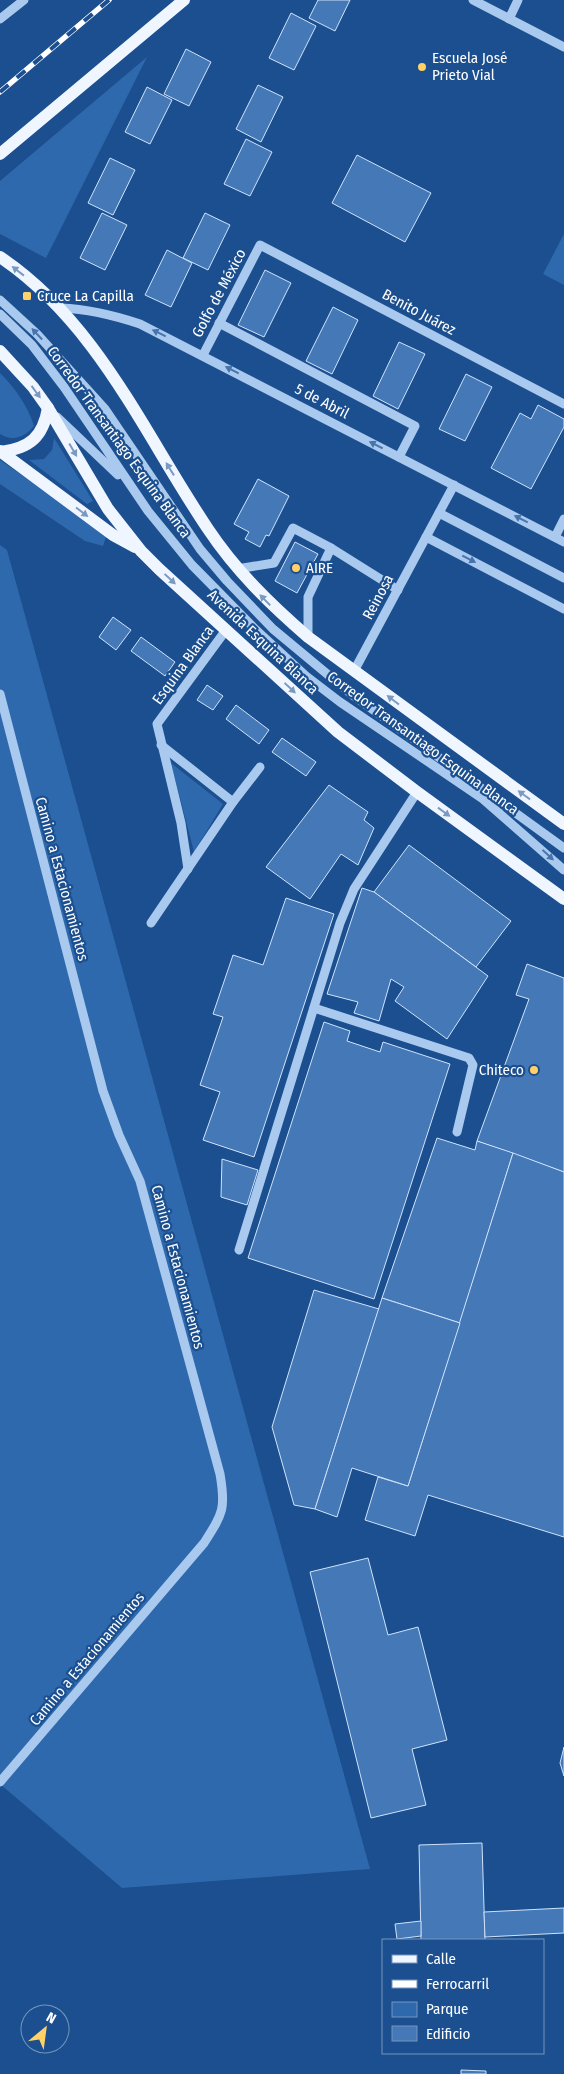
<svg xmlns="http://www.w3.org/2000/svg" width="564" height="2074" font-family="'Fira Sans Condensed',sans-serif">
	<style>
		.green { fill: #2e69ad }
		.building { fill: #4478b7; stroke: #cfe3fa }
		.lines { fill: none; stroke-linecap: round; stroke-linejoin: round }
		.minor { stroke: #a9c9ee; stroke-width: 9 }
		.major { stroke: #f0f6ff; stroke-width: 12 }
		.rail-casing { stroke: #fff; stroke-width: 5.5 }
		.rail { stroke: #1b4f8f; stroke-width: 4; stroke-dasharray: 11; stroke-linecap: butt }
		.oneway { fill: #7b9ac1 }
		.oneway2 { fill: #4674ac }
		.poi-dot { fill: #ffd166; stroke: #1b4f8f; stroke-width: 2 }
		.labels { text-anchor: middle; stroke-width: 4.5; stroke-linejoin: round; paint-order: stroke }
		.poi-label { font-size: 15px; fill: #fff; stroke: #1b4f8f; text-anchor: start }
		.street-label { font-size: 15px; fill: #fff; stroke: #1b4f8f }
	</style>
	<rect width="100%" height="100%" fill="#1b4f8f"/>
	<g class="green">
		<path d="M147,57L46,258L0,234V181Z"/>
		<path d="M564,234V285L543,274Z"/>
		<path d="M0,373C15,388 28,406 34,426C25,437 13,442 0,434Z"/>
		<path d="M54,438L93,501L87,504L29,460L44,459L52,450Z"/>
		<path d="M0,460L107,534L103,546L85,541L0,484Z"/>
		<path d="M0,545L7,550L370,1869L122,1888L0,1784Z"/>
		<path d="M171,763L223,804L194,852Z"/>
	</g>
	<g class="building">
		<path d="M318,0H350L335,31L309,18Z"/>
		<path d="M291,13L316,26L294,70L269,58Z"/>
		<path d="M186,49L211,62L189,106L164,94Z"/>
		<path d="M258,85L283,97L261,142L236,129Z"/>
		<path d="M147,87L172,100L150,144L125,132Z"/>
		<path d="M246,139L272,152L250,196L224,184Z"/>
		<path d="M357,155L431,193L405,242L332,203Z"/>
		<path d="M110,158L135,170L113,215L88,203Z"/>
		<path d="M102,213L127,225L105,270L80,258Z"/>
		<path d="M205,213L230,225L208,270L183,258Z"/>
		<path d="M167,250L192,263L171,307L145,295Z"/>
		<path d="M265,270L291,283L264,337L238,325Z"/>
		<path d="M333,307L358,320L332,374L306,361Z"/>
		<path d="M399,342L425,354L398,409L373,396Z"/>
		<path d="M466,374L492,387L465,441L439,429Z"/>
		<path d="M538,405L564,419V427L531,489L491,468L520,413L531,419Z"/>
		<path d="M258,479L289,496L269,536L266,535L260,547L245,539L249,532L234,524Z"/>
		<path d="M295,542L318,554L297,593L275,581Z"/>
		<path d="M113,617L131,630L116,650L99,637Z"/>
		<path d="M141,637L175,662L165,676L131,651Z"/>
		<path d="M207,685L223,696L213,710L197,700Z"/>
		<path d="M236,705L269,730L259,744L226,719Z"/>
		<path d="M282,738L316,762L306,776L272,752Z"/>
		<path d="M329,785L368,812L364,820L374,828L358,865L341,854L310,899L266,867Z"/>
		<path d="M409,845L511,921L476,967L374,892Z"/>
		<path d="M362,888L374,892L488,976L447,1039L395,1001L404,987L391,979L379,1021L354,1013L358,1002L327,994Z"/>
		<path d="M286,898L334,914L254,1157L203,1140L220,1092L200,1085L223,1017L213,1014L233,955L263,965Z"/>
		<path d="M527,964L564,978V1172L477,1141L529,999L516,995Z"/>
		<path d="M324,1022L350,1031L347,1041L380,1052L383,1042L450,1064L374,1299L248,1258Z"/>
		<path d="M437,1138L475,1150L477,1141L513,1153L460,1323L382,1298Z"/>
		<path d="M513,1153L564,1172V1537L428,1495L415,1536L365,1520L378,1477L408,1486Z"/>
		<path d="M222,1159L258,1170L247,1205L221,1197Z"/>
		<path d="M314,1290L379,1309L315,1509L294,1505L272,1427Z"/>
		<path d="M382,1298L460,1323L408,1486L352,1468L337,1517L315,1509Z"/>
		<path d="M368,1558L388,1635L418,1627L447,1740L412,1749L426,1805L371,1818L310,1572Z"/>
		<path d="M564,1747V1776L560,1763Z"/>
		<path d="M482,1843L485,1940H421L419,1845Z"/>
		<path d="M564,1908V1933L485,1937L484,1912Z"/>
		<path d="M421,1921V1936L397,1939L395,1924Z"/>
		<path d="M461,2070L486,2071V2074H461Z"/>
	</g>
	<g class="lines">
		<g class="minor">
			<path d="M473,0L564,47"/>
			<path d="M0,19L24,0"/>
			<path d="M509,19L518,0"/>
			<path d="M0,300L37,334L105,409L200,549L227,581L273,629L350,693L564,848"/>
			<path d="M61,308C88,309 113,315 140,324L564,542"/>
			<path d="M0,314L32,345L64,387L148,511L192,565L254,628L306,676L340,702L483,799L564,870"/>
			<path d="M219,323L415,426L399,457"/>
			<path d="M203,355L260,245L564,404"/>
			<path d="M57,417L118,475"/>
			<path d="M439,513L564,578"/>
			<path d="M426,537L564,609"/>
			<path d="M555,537L564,519"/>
			<path d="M237,569L274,563L293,528L331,548"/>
			<path d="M308,637V597L331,548L398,590"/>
			<path d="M354,671L454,485"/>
			<path d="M0,694L103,1091L119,1135L140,1181L220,1474C226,1509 223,1513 204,1543L0,1782"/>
			<path d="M161,745L233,802"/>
			<path d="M188,869L181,823L157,724L226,630"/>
			<path d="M151,923L233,802L260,767"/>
			<path d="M314,1008L469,1058L473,1065L457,1132"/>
			<path d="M239,1250L340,923L354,889L417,792"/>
		</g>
		<g class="major">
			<path d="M0,154L184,0"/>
			<path d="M0,257C98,323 144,434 208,529C236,571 270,604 308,637L564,824"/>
			<path d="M0,351L33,387L48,408L108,509L141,551L159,569L338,732L417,792L564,899"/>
			<path d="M0,451L113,535L135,547"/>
			<path d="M1,452C30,448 43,437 48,408"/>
		</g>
		<g class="rail-casing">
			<path id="rail" d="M0,92L109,0"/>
		</g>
		<use href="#rail" class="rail"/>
	</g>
	<defs><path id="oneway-solid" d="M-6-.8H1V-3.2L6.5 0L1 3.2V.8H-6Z" transform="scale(1.25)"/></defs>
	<g class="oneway">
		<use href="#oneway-solid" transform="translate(18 271) rotate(-142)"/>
		<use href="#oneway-solid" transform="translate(36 392) rotate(54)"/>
		<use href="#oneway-solid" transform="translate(73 450) rotate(60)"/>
		<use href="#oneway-solid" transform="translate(170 469) rotate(-122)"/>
		<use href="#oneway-solid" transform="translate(82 512) rotate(37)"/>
		<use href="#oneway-solid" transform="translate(170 579) rotate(43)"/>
		<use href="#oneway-solid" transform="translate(265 600) rotate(-134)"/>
		<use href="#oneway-solid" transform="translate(290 688) rotate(43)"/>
		<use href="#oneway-solid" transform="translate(393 700) rotate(-143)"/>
		<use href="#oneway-solid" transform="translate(524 795) rotate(-144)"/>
		<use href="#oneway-solid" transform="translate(444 812) rotate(36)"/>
	</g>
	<g class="oneway2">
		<use href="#oneway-solid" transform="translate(159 333) rotate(-154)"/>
		<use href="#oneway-solid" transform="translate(37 334) rotate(-133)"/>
		<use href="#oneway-solid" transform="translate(232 370) rotate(-153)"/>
		<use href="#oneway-solid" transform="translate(376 445) rotate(-153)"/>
		<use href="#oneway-solid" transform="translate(521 519) rotate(-153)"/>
		<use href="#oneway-solid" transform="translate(469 559) rotate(27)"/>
		<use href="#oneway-solid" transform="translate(548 855) rotate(43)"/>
	</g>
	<g class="poi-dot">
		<circle cx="422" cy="67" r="5"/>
		<rect x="22" y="291" width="10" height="10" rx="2.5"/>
		<circle cx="296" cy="568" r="5"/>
		<circle cx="534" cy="1070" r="5"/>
	</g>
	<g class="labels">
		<g class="poi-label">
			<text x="432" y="63">Escuela José<tspan x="432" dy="17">Prieto Vial</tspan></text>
			<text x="37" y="301">Cruce La Capilla</text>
			<text x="306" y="573">AIRE</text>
			<text x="524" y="1075" text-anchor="end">Chiteco</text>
		</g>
		<g class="street-label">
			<text transform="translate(219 293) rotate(-62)" y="5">Golfo de México</text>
			<text transform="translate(419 312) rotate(28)" y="5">Benito Juárez</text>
			<text transform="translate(322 401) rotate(27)" y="5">5 de Abril</text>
			<text transform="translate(119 442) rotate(54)" y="5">Corredor Transantiago Esquina Blanca</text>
			<text transform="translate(378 597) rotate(-62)" y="5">Reinosa</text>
			<text transform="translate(263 642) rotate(43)" y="5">Avenida Esquina Blanca</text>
			<text transform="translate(183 665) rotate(-54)" y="5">Esquina Blanca</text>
			<text transform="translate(423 743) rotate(36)" y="5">Corredor Transantiago Esquina Blanca</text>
			<text transform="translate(62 879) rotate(75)" y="5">Camino a Estacionamientos</text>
			<text transform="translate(178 1267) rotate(75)" y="5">Camino a Estacionamientos</text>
			<text transform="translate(87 1659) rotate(-50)" y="5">Camino a Estacionamientos</text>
		</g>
	</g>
	<rect x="382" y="1939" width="162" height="115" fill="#1b4f8f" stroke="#7695bc"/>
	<rect x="392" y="1955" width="25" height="8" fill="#f0f6ff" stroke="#7695bc"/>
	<text x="426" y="1964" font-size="15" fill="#ffffff">Calle</text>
	<rect x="392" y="1980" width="25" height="8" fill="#ffffff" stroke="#7695bc"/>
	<text x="426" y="1989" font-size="15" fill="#ffffff">Ferrocarril</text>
	<rect x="392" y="2002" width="25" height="15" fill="#2e69ad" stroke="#7695bc"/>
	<text x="426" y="2014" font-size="15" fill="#ffffff">Parque</text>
	<rect x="392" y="2026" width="25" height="15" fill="#4478b7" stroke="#7695bc"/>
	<text x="426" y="2039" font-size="15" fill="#ffffff">Edificio</text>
	<g transform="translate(45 2029) rotate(29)"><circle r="24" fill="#1b4f8f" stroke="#7695bc"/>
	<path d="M0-4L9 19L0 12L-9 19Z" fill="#ffd166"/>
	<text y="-8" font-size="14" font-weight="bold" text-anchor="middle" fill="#ffffff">N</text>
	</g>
</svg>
